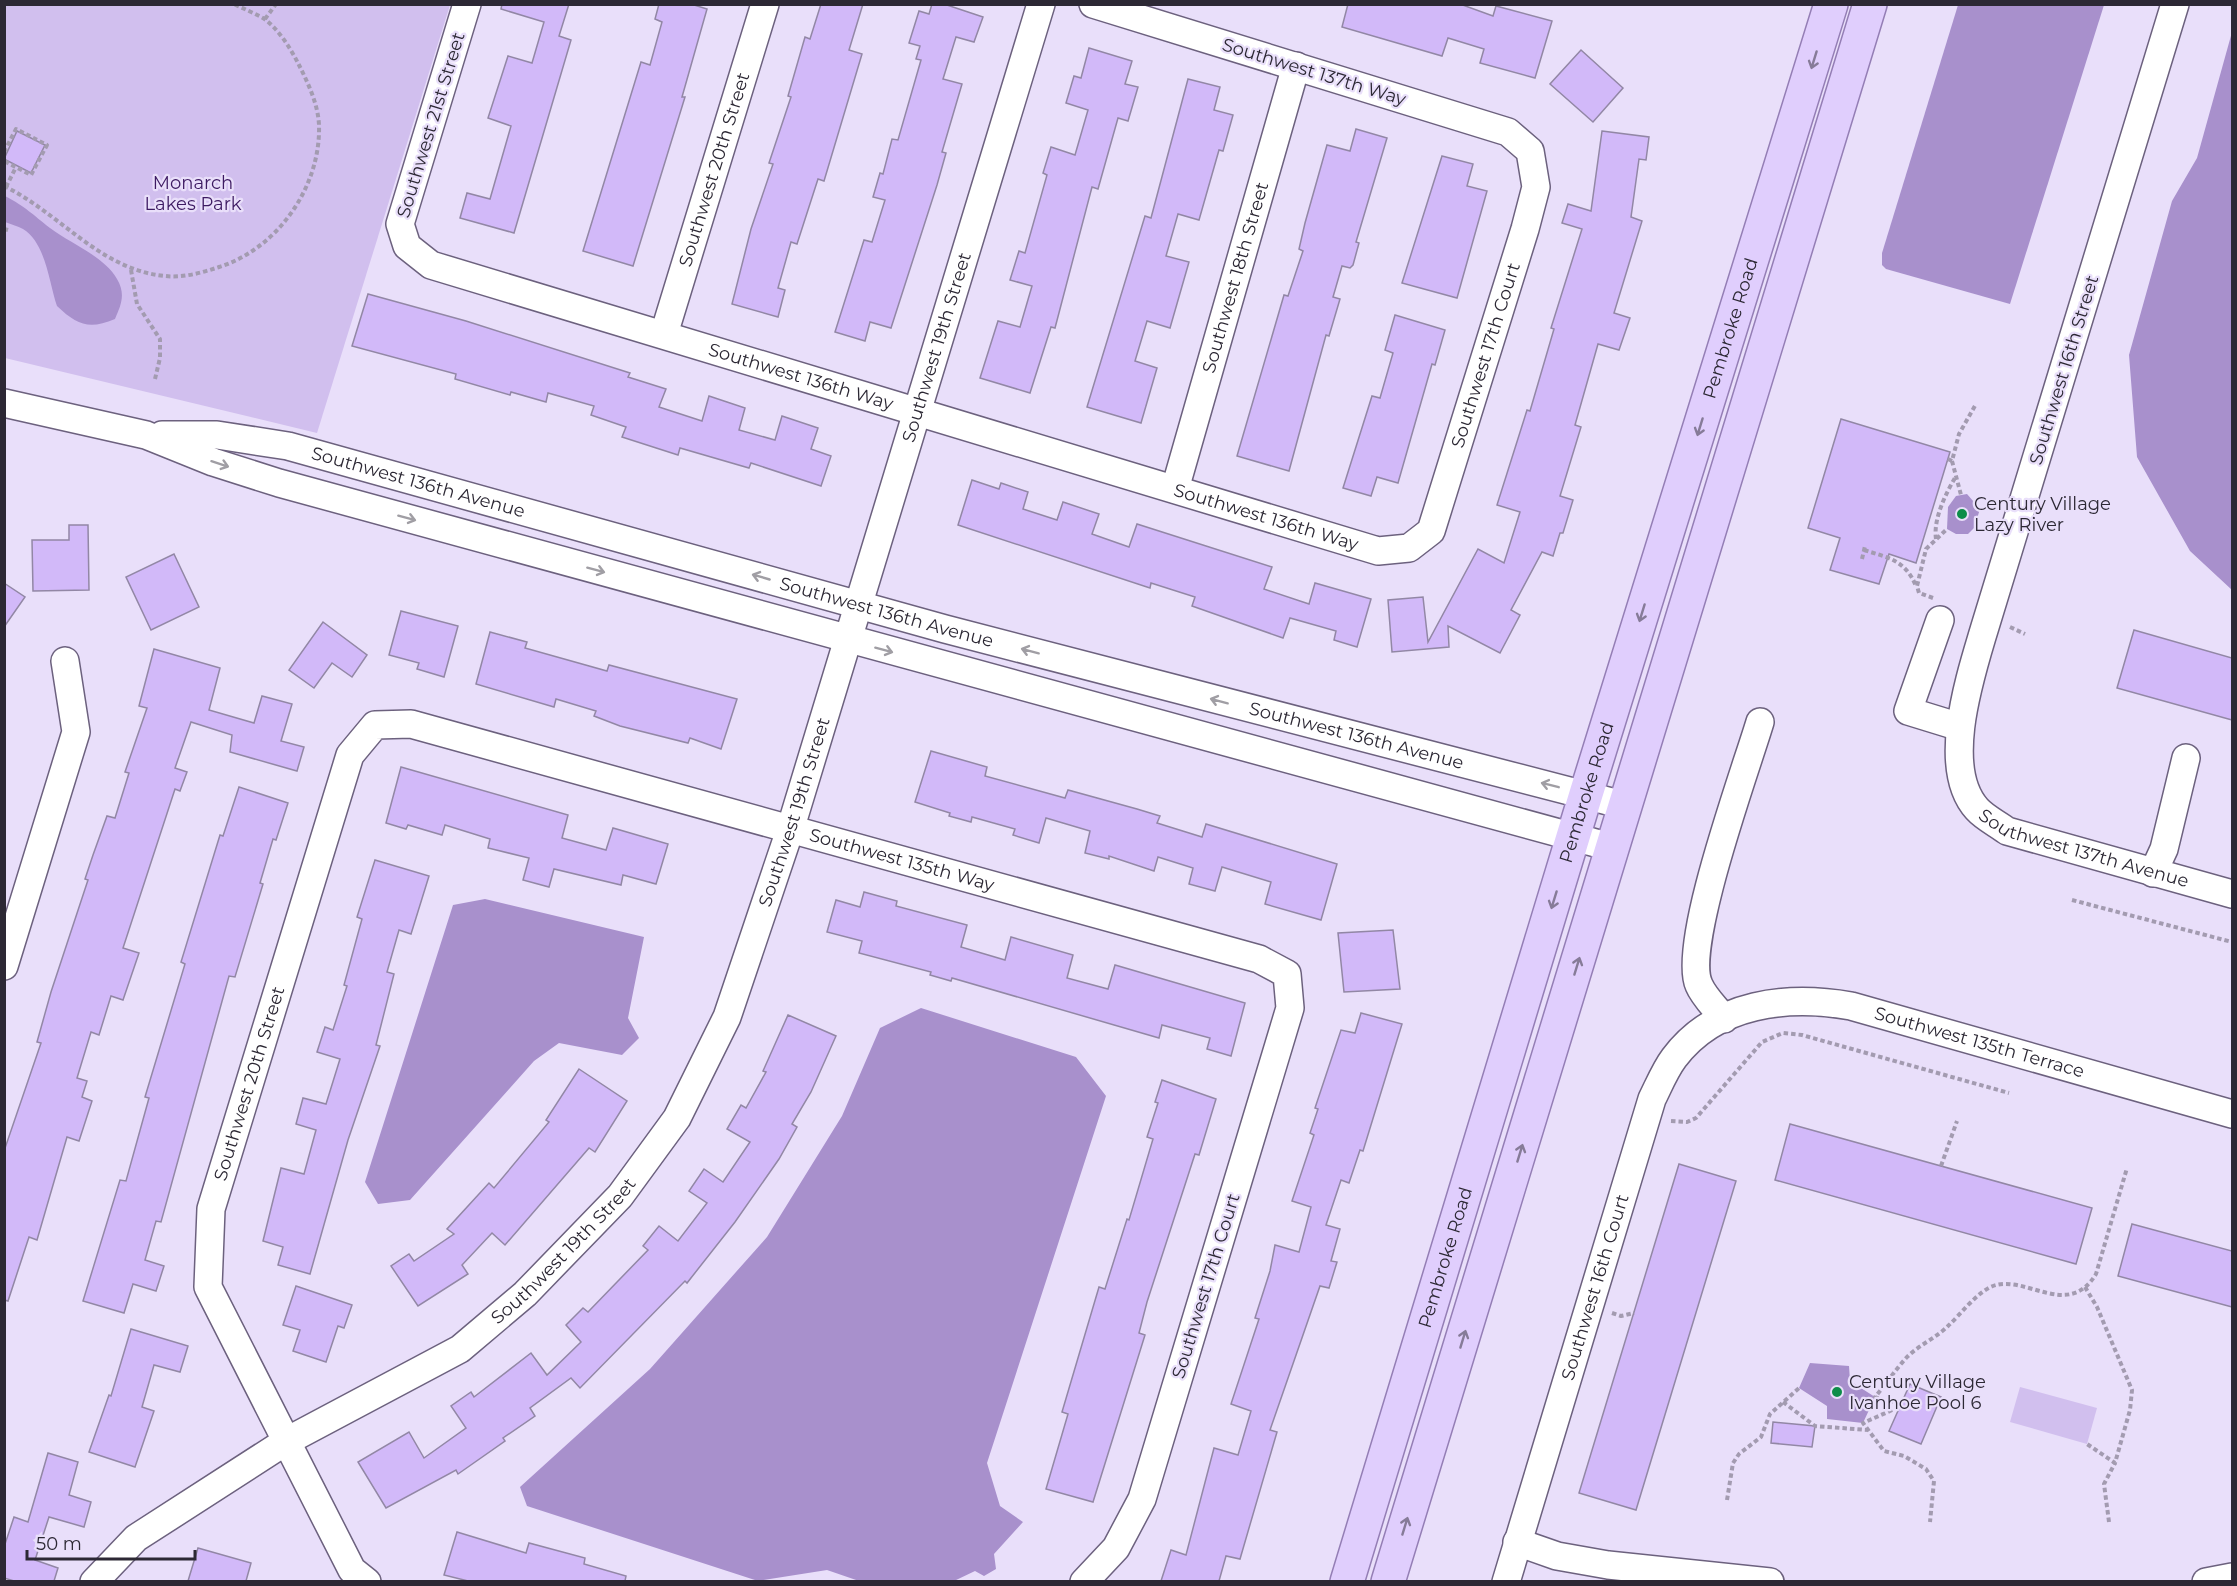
<svg xmlns="http://www.w3.org/2000/svg" width="2237" height="1586" font-family="Montserrat,sans-serif">
	<style>
		.green { fill: #d1bfee }
		.water { fill: #a890cc }
		.building { fill: #d2b9f9; stroke: #9287a5; stroke-width: 1.5 }
		.lines { fill: none; stroke-linecap: round; stroke-linejoin: round }
		.minor-casing { stroke: #6c617e; stroke-width: 30 }
		.major-casing { stroke: #947eb5; stroke-width: 36 }
		.path { stroke: #a39bb0; stroke-width: 4; stroke-dasharray: 4.5 3; stroke-linecap: butt }
		.minor { stroke: #fff; stroke-width: 27 }
		.major { stroke: #e0cefd; stroke-width: 33 }
		.oneway { stroke: #867b98 }
		.oneway2 { stroke: #a09ea4 }
		.poi-dot { fill: #0d8d49; stroke: #e9dffa; stroke-width: 2 }
		.labels { text-anchor: middle; stroke-width: 4.5; stroke-linejoin: round; paint-order: stroke }
		.street-label { font-size: 18px; fill: #2c2834; stroke: #e9dffa }
		.park-label { font-size: 18px; fill: #3d1a62; stroke: #e9dffa }
		.poi-label { font-size: 18px; fill: #2c2834; stroke: #e9dffa; text-anchor: start }
	</style>
	<rect width="100%" height="100%" fill="#e9dffa"/>
	<g class="green">
		<path d="M5,5H450L317,433L5,358Z"/>
		<path d="M2020,1387L2097,1408L2087,1444L2010,1422Z"/>
	</g>
	<g class="water">
		<path d="M1958,5H2104L2010,304L1886,269L1882,265V253Z"/>
		<path d="M2232,32V590L2190,551L2137,457L2129,355L2172,201L2197,158Z"/>
		<path d="M5,196C26,207 32,214 50,228C71,244 104,256 117,279C126,294 121,305 115,319C89,330 77,325 57,306C49,283 46,243 23,229C18,226 10,224 5,222Z"/>
		<path d="M1967,494L1980,509L1974,528L1968,534H1956L1947,529L1948,507L1956,496Z"/>
		<path d="M485,899L644,937L628,1018L639,1038L622,1055L559,1043L534,1061L410,1200L378,1204L365,1182L453,905Z"/>
		<path d="M921,1008L1076,1057L1106,1096L987,1463L1000,1506L1023,1522L994,1554L996,1569L984,1576L975,1571L954,1581H859L827,1570L758,1581L527,1506L520,1487L650,1369L767,1237L842,1116L880,1028Z"/>
		<path d="M1810,1363L1849,1366L1850,1381L1875,1397L1863,1423L1827,1419V1406L1799,1388Z"/>
	</g>
	<g class="building">
		<path d="M502,4H569L559,36L571,40L514,233L460,218L467,193L490,199L511,126L488,118L508,56L532,63L544,22L501,9Z"/>
		<path d="M659,4H691L707,9L682,97H685L633,266L583,251L641,62L650,65L662,22L655,19Z"/>
		<path d="M821,4H863L849,50L862,54L824,181L818,179L797,244L791,242L778,288L785,290L778,317L732,304L751,229L773,164L769,163L791,97L788,96L805,37L810,39Z"/>
		<path d="M932,4H944L983,17L974,42L956,37L943,79L962,84L942,152L946,153L937,185L891,328L870,322L865,341L835,332L864,240L872,242L885,200L873,197L880,173L883,174L892,139L898,140L921,60L916,59L920,46L909,43L919,11L929,14Z"/>
		<path d="M1348,4H1460L1493,16L1496,6L1552,21L1535,78L1480,63L1484,49L1448,38L1442,56L1342,27Z"/>
		<path d="M1089,48L1132,61L1125,84L1138,87L1128,121L1118,118L1098,189L1092,187L1055,328L1051,327L1030,393L980,378L998,321L1020,327L1032,286L1010,280L1019,251L1025,253L1047,175L1043,173L1051,147L1075,155L1088,110L1066,103L1074,76L1081,78Z"/>
		<path d="M1581,50L1623,88L1593,122L1550,84Z"/>
		<path d="M1188,79L1220,87L1214,110L1233,115L1223,151L1219,150L1199,220L1178,214L1166,256L1189,262L1170,328L1147,321L1135,361L1157,368L1141,423L1087,407L1145,216L1151,218Z"/>
		<path d="M1356,129L1387,138L1356,242L1359,243L1353,265L1350,268L1342,266L1333,297L1340,299L1329,336L1326,335L1289,471L1237,456L1284,295L1288,296L1303,251L1299,249L1305,223L1327,145L1350,151Z"/>
		<path d="M17,131L45,145L31,173L4,159Z"/>
		<path d="M1602,131L1649,137L1646,160L1639,159L1631,217L1642,221L1614,313L1630,318L1619,350L1598,344L1575,425L1581,427L1560,496L1573,500L1563,533H1560L1553,556L1542,552L1511,610L1520,615L1500,653L1448,626L1449,647L1392,652L1388,600L1423,597L1428,642L1478,549L1504,563L1520,512L1497,505L1527,410L1530,411L1554,329L1551,328L1582,229L1562,223L1568,204L1591,211Z"/>
		<path d="M1442,156L1473,164L1467,186L1487,191L1457,298L1402,283Z"/>
		<path d="M368,294L466,321L630,373L628,377L666,389L659,407L702,421L709,396L745,408L739,430L775,440L782,416L818,428L811,449L831,456L821,486L751,463L749,468L680,448L678,455L622,437L626,427L591,415L594,406L548,393L546,402L511,392L510,395L455,379L456,374L352,346Z"/>
		<path d="M1395,315L1445,330L1435,365L1432,364L1398,483L1377,477L1371,496L1343,488L1372,396L1380,398L1393,353L1385,350Z"/>
		<path d="M1841,419L1950,452L1916,563L1889,554L1879,584L1830,570L1840,538L1808,528Z"/>
		<path d="M972,480L999,489L1001,483L1028,492L1023,509L1057,520L1063,502L1099,514L1092,534L1129,547L1137,524L1272,567L1264,589L1309,604L1315,583L1371,599L1357,647L1334,640L1336,631L1290,618L1283,638L1192,606L1195,597L1151,583L1150,588L958,525Z"/>
		<path d="M69,525H88L89,590L33,591L32,540H69Z"/>
		<path d="M174,554L199,607L151,630L126,577Z"/>
		<path d="M4,583L25,597L4,627Z"/>
		<path d="M401,611L458,626L444,677L417,669L419,663L389,655Z"/>
		<path d="M323,622L367,655L352,677L332,663L314,688L289,670Z"/>
		<path d="M2134,630L2232,658V720L2117,688Z"/>
		<path d="M490,632L527,642L525,648L607,671L609,665L737,699L721,749L690,738L688,743L620,726L594,716L596,711L556,699L554,707L476,684Z"/>
		<path d="M154,649L220,668L209,710L254,723L262,696L292,704L281,741L304,747L297,771L230,752L232,735L191,722L175,768L187,772L180,791L175,789L123,948L139,953L123,1000L111,996L99,1035L91,1032L77,1078L87,1081L82,1097L92,1101L79,1141L67,1137L37,1240L29,1237L8,1301L4,1300V1151L41,1043L37,1042L51,992L88,880L85,879L93,855L107,816L115,818L129,773L125,772L147,708L139,706Z"/>
		<path d="M931,751L987,767L985,776L1065,798L1068,790L1137,809L1160,816L1157,823L1202,837L1206,824L1337,864L1321,920L1265,904L1271,882L1222,867L1215,891L1189,884L1193,868L1158,857L1154,871L1109,856V859L1085,853L1090,831L1046,818L1039,843L1013,835L1015,829L972,817L971,822L949,816L950,813L915,802Z"/>
		<path d="M401,767L568,815L562,838L606,850L613,828L668,844L656,884L623,875L621,885L554,869L549,887L523,880L529,858L488,848L490,839L445,825L442,835L408,825L406,829L386,823Z"/>
		<path d="M239,787L288,803L276,840L273,839L260,883L263,884L235,977L229,976L161,1222L156,1221L145,1260L164,1266L156,1291L133,1284L124,1313L83,1301L120,1180L126,1181L149,1098L145,1097L185,964L181,962L220,835L223,836Z"/>
		<path d="M375,860L429,876L411,934L399,930L387,972L394,974L376,1045L380,1046L348,1140L310,1274L278,1265L283,1247L263,1241L281,1168L304,1174L316,1130L296,1124L303,1098L326,1104L340,1059L317,1052L325,1027L333,1030L347,986L344,985L362,919L357,917Z"/>
		<path d="M864,892L897,901L896,906L967,925L961,947L1005,960L1011,937L1073,955L1067,978L1108,989L1115,965L1245,1003L1231,1056L1207,1049L1210,1038L1162,1025L1159,1038L952,978L951,981L930,975L931,972L859,953L862,941L827,932L836,900L860,907Z"/>
		<path d="M1393,930L1400,989L1344,992L1338,933Z"/>
		<path d="M1361,1013L1402,1024L1363,1151L1360,1150L1349,1183L1341,1180L1326,1225L1340,1229L1331,1261L1337,1262L1329,1288L1320,1286L1270,1430L1277,1432L1240,1559L1226,1556L1219,1581H1161L1171,1550L1186,1555L1214,1448L1238,1455L1251,1411L1231,1404L1259,1319L1255,1318L1270,1271L1275,1245L1299,1252L1311,1207L1292,1201L1314,1135L1310,1133L1318,1109L1315,1108L1341,1030L1355,1033Z"/>
		<path d="M788,1015L836,1036L811,1092L792,1124L797,1127L779,1159L735,1222L687,1283L685,1281L580,1388L571,1378L530,1408L535,1416L503,1438L505,1441L458,1474L456,1470L386,1508L358,1462L409,1432L424,1458L466,1428L451,1406L471,1392L474,1397L531,1353L547,1375L581,1342L566,1325L583,1308L588,1312L648,1250L643,1246L659,1226L678,1241L707,1203L689,1191L704,1169L723,1182L750,1142L727,1129L741,1105L746,1108L766,1072L763,1071Z"/>
		<path d="M579,1069L627,1101L595,1152L589,1148L505,1245L492,1233L462,1265L468,1274L418,1306L391,1266L409,1254L414,1261L454,1234L447,1229L489,1183L494,1188L549,1122L546,1120Z"/>
		<path d="M1162,1080L1216,1099L1199,1155L1195,1154L1147,1302L1139,1333L1145,1335L1093,1502L1046,1489L1068,1414L1062,1412L1099,1287L1105,1289L1127,1219L1129,1220L1153,1139L1147,1137L1158,1103L1155,1102Z"/>
		<path d="M1790,1124L2092,1208L2076,1264L1775,1180Z"/>
		<path d="M1679,1164L1736,1181L1636,1510L1579,1493Z"/>
		<path d="M2132,1224L2232,1251V1307L2118,1276Z"/>
		<path d="M296,1286L352,1305L344,1328L338,1326L326,1362L293,1351L300,1330L283,1325Z"/>
		<path d="M131,1329L188,1346L180,1372L154,1365L142,1407L154,1411L135,1467L89,1452L109,1395L111,1396Z"/>
		<path d="M1910,1384L1941,1397L1921,1444L1889,1431Z"/>
		<path d="M1773,1422L1815,1426L1812,1447L1771,1443Z"/>
		<path d="M48,1453L78,1462L69,1495L91,1502L84,1527L49,1517L35,1560L58,1568L54,1581H14L4,1578V1547L14,1517L28,1522Z"/>
		<path d="M457,1532L526,1553L529,1543L585,1558L584,1564L626,1576L625,1581H468L444,1575Z"/>
		<path d="M198,1548L251,1563L246,1581H188Z"/>
	</g>
	<g class="lines">
		<g class="minor-casing">
			<g id="minor">
				<path id="s1" d="M467,4L400,224L407,246L431,265L1378,551L1409,548L1431,531L1525,229L1536,187L1530,151L1508,132L1093,4"/>
				<path id="s2" d="M2175,4L1984,630C1970,677 1940,768 1977,809C1985,818 1998,824 2007,831L2232,894"/>
				<path id="s3" d="M664,334L765,4"/>
				<path d="M4,403L146,435L213,462L279,483L1614,848"/>
				<path id="s4" d="M162,435H217L288,446L945,629L1627,806"/>
				<path id="s5" d="M1175,489L1296,66"/>
				<path d="M1940,620L1908,711L1960,727"/>
				<path d="M2153,873L2164,849L2186,758"/>
				<path d="M4,966L76,732L65,661"/>
				<path d="M1724,1019C1716,1008 1704,997 1699,985C1681,946 1746,769 1760,722"/>
				<path d="M1517,1542L1557,1556L1608,1565L1770,1582"/>
				<path id="s6" d="M94,1582L136,1538L285,1442L460,1349L525,1294L620,1196L677,1118L727,1017L790,830L1041,4"/>
				<path id="s7" d="M367,1582L352,1570L208,1287L211,1209L350,755L375,725L411,724L1259,959L1287,974L1290,1008L1142,1499L1116,1548L1084,1582"/>
				<path id="s8" d="M1506,1582L1652,1099C1659,1085 1665,1070 1674,1058C1716,1002 1788,995 1851,1006L2232,1114"/>
				<path d="M2206,1582L2232,1577"/>
			</g>
		</g>
		<g class="major-casing">
			<g id="major">
				<path id="s9" d="M1347,1582L1586,794L1831,4"/>
				<path d="M1388,1582L1870,4"/>
			</g>
		</g>
		<g class="path">
			<path d="M265,19L276,4"/>
			<path d="M4,152L16,129L47,145L31,175L4,161"/>
			<path d="M4,186C60,213 100,270 165,276C183,278 201,273 219,267C277,249 321,187 319,125C318,104 308,83 299,65C291,49 278,28 263,18C254,13 244,9 234,4"/>
			<path d="M6,187L16,167"/>
			<path d="M4,229L8,230"/>
			<path d="M131,270L137,304L160,339V358L155,379"/>
			<path d="M1948,459L1952,461L1959,434L1976,404"/>
			<path d="M1952,461L1961,495"/>
			<path d="M1936,539C1933,519 1946,493 1956,476"/>
			<path d="M1864,550C1889,558 1905,560 1916,586"/>
			<path d="M1862,559L1865,546"/>
			<path d="M1933,598L1919,593L1917,586L1926,549L1947,529"/>
			<path d="M2010,627L2025,634"/>
			<path d="M2072,900L2232,942"/>
			<path d="M1671,1121L1687,1122L1696,1118L1762,1042L1783,1033L1802,1035L2009,1093"/>
			<path d="M1941,1166L1957,1121"/>
			<path d="M2085,1287L2097,1307L2132,1390L2130,1410L2115,1463L2087,1444"/>
			<path d="M1612,1313L1621,1316L1634,1313"/>
			<path d="M1783,1402L1815,1426L1867,1430"/>
			<path d="M1899,1407L1875,1397C1886,1384 1896,1369 1907,1357C1919,1345 1936,1338 1948,1326C1961,1314 1977,1292 1993,1286C2026,1274 2068,1320 2096,1274L2127,1168"/>
			<path d="M1899,1407L1863,1423L1884,1451L1904,1456L1926,1469L1934,1481L1930,1522"/>
			<path d="M1727,1500L1733,1463L1739,1454L1761,1437L1770,1414L1799,1388"/>
			<path d="M2109,1522L2104,1484L2115,1463"/>
		</g>
		<use href="#minor" class="minor"/>
		<use href="#major" class="major"/>
	</g>
	<defs><path id="oneway-shaft" d="M-6 0H5M1.5-3L5.5 0L1.5 3" fill="none" stroke-width="1.6" stroke-linecap="round" stroke-linejoin="round" transform="scale(1.5)"/></defs>
	<g class="oneway">
		<use href="#oneway-shaft" transform="translate(1814 60) rotate(107)"/>
		<use href="#oneway-shaft" transform="translate(1700 427) rotate(107)"/>
		<use href="#oneway-shaft" transform="translate(1642 613) rotate(107)"/>
		<use href="#oneway-shaft" transform="translate(1554 900) rotate(107)"/>
		<use href="#oneway-shaft" transform="translate(1577 966) rotate(-73)"/>
		<use href="#oneway-shaft" transform="translate(1520 1153) rotate(-73)"/>
		<use href="#oneway-shaft" transform="translate(1463 1339) rotate(-73)"/>
		<use href="#oneway-shaft" transform="translate(1405 1526) rotate(-73)"/>
	</g>
	<g class="oneway2">
		<use href="#oneway-shaft" transform="translate(220 464) rotate(18)"/>
		<use href="#oneway-shaft" transform="translate(407 518) rotate(15)"/>
		<use href="#oneway-shaft" transform="translate(596 570) rotate(15)"/>
		<use href="#oneway-shaft" transform="translate(761 577) rotate(-164)"/>
		<use href="#oneway-shaft" transform="translate(884 650) rotate(15)"/>
		<use href="#oneway-shaft" transform="translate(1030 651) rotate(-165)"/>
		<use href="#oneway-shaft" transform="translate(1219 701) rotate(-165)"/>
		<use href="#oneway-shaft" transform="translate(1550 785) rotate(-166)"/>
	</g>
	<g class="poi-dot">
		<circle cx="1962" cy="514" r="6"/>
		<circle cx="1837" cy="1392" r="6"/>
	</g>
	<g class="labels">
		<g class="street-label">
			<text transform="translate(1314 72) rotate(17)" y="6">Southwest 137th Way</text>
			<text transform="translate(431 125) rotate(-73)" y="6">Southwest 21st Street</text>
			<text dy="6" stroke="none"><textPath href="#s3" startOffset="172">Southwest 20th Street</textPath></text>
			<text dy="6" stroke="none"><textPath href="#s5" startOffset="220">Southwest 18th Street</textPath></text>
			<text dy="6" stroke="none"><textPath href="#s9" startOffset="1311">Pembroke Road</textPath></text>
			<text dy="6" stroke="none"><textPath href="#s6" startOffset="1569">Southwest 19th Street</textPath></text>
			<text dy="6" stroke="none"><textPath href="#s1" startOffset="1516">Southwest 17th Court</textPath></text>
			<text transform="translate(2064 370) rotate(-73)" y="6">Southwest 16th Street</text>
			<text dy="6" stroke="none"><textPath href="#s1" startOffset="670">Southwest 136th Way</textPath></text>
			<text dy="6" stroke="none"><textPath href="#s4" startOffset="262">Southwest 136th Avenue</textPath></text>
			<text dy="6" stroke="none"><textPath href="#s1" startOffset="1156">Southwest 136th Way</textPath></text>
			<text dy="6" stroke="none"><textPath href="#s4" startOffset="748">Southwest 136th Avenue</textPath></text>
			<text dy="6" stroke="none"><textPath href="#s4" startOffset="1234">Southwest 136th Avenue</textPath></text>
			<text dy="6" stroke="none"><textPath href="#s9" startOffset="825">Pembroke Road</textPath></text>
			<text dy="6" stroke="none"><textPath href="#s6" startOffset="1083">Southwest 19th Street</textPath></text>
			<text dy="6" stroke="none"><textPath href="#s2" startOffset="956">Southwest 137th Avenue</textPath></text>
			<text dy="6" stroke="none"><textPath href="#s7" startOffset="1474">Southwest 135th Way</textPath></text>
			<text dy="6" stroke="none"><textPath href="#s8" startOffset="879">Southwest 135th Terrace</textPath></text>
			<text dy="6" stroke="none"><textPath href="#s7" startOffset="546">Southwest 20th Street</textPath></text>
			<text dy="6" stroke="none"><textPath href="#s6" startOffset="579">Southwest 19th Street</textPath></text>
			<text dy="6" stroke="none"><textPath href="#s9" startOffset="339">Pembroke Road</textPath></text>
			<text transform="translate(1206 1286) rotate(-73)" y="6">Southwest 17th Court</text>
			<text dy="6" stroke="none"><textPath href="#s8" startOffset="308">Southwest 16th Court</textPath></text>
		</g>
		<g class="park-label">
			<text x="193" y="189">Monarch<tspan x="193" dy="21">Lakes Park</tspan></text>
		</g>
		<g class="poi-label">
			<text x="1974" y="510">Century Village<tspan x="1974" dy="21">Lazy River</tspan></text>
			<text x="1849" y="1388">Century Village<tspan x="1849" dy="21">Ivanhoe Pool 6</tspan></text>
		</g>
	</g>
	<rect width="2237" height="1586" fill="none" stroke="#2c2834" stroke-width="12"/>
	<path d="M27 1550v9h168v-9" fill="none" stroke="#2c2834" stroke-width="3"/>
	<text x="36" y="1550" font-size="18" fill="#2c2834" stroke="#e9dffa" stroke-width="4.5" paint-order="stroke">50 m</text>
</svg>
